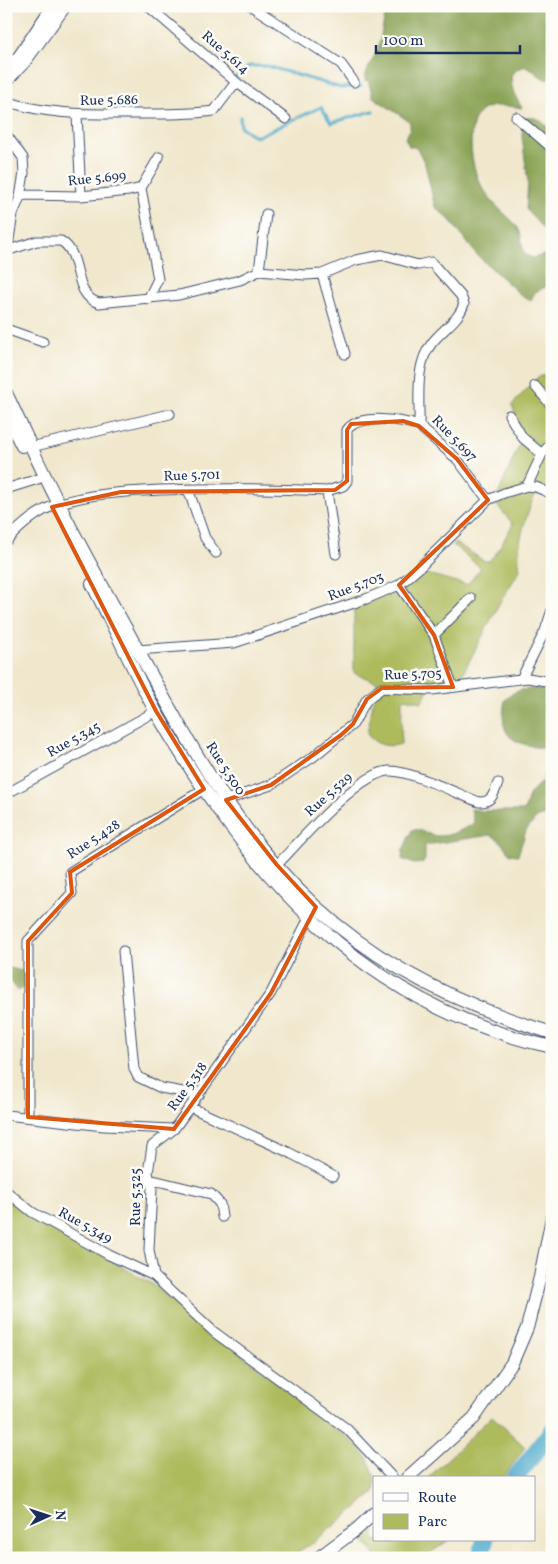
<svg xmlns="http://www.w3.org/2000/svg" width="558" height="1564" viewBox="0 0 558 1564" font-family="Vollkorn,serif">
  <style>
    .green { fill: #aebb5d; stroke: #64755e }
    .forest { fill: #8aa354; stroke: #526959 }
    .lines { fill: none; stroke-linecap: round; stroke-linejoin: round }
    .stream { stroke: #4ba9ca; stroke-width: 3 }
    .river { stroke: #4ba9ca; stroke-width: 18 }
    .street-casing { stroke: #3b4b6e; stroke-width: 11 }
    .secondary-casing { stroke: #3b4b6e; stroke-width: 14 }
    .street { stroke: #fff; stroke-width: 9 }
    .secondary { stroke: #fff; stroke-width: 12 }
    .marked { fill: none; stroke: #de5710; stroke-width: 4; stroke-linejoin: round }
    .labels { text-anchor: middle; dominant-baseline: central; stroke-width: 5; stroke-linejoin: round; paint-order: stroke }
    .street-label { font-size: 14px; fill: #1b2f5e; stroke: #fdfcf7 }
  </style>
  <rect width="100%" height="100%" fill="#fdfcf7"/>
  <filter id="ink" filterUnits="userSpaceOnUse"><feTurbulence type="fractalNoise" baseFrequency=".02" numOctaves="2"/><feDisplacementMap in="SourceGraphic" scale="10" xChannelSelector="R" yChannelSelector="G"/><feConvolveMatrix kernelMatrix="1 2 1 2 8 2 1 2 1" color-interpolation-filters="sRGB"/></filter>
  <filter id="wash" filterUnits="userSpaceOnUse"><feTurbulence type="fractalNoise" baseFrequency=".0096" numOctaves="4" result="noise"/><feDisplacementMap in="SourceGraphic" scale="20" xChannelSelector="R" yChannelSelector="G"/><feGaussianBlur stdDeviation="1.12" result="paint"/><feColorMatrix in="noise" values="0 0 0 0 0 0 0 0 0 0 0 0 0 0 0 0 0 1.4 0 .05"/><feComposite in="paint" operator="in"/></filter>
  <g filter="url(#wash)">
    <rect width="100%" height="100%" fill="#f0e7cc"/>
    <path class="green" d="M549 373 552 374V496L539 494 534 496C526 519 515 545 520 570L500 602 461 677 430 685 422 702 405 698 402 702 401 744C389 748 375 745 367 734L377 682 354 673V607L380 598 424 573 467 585 481 568 453 545 456 543 484 561H489L497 552 513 524 496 504V499L523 436 512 405 537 378Z
      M6 1188 35 1217 152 1284 358 1446C368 1457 380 1479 373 1494L315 1541 288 1558H6Z
      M492 1416 525 1447 503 1478H428Z
      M374 1529V1540H449L423 1558H377L363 1539Z"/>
    <path class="forest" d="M387 6H552V76L547 80C531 73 529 57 511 75 511 90 515 96 522 108 511 106 495 104 484 109 467 118 470 154 475 170 477 179 482 187 487 194 495 208 512 218 518 228 522 234 522 247 524 254L532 258 548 254 551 246 544 230 526 209 528 182 522 137 523 119C538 115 542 121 552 132V284L535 292 531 300 523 297 477 255 449 219 435 207 425 164 417 148 409 146 405 138 410 130V122L373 97 368 80 365 81 366 73 378 49Z
      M552 689V814L537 817 526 831 518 855 510 854 498 839 491 835 425 845V860L423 863 414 864 402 859 403 850 412 830C420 828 425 833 432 835 445 839 459 831 471 825L474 822 471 809 483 811H524L530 793 543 780 548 762 549 749C516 744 497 741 505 700 516 686 535 689 552 689Z
      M6 967 26 972C26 981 27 988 17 991L12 982 6 981Z"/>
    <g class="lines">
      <path class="stream" d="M233 78 242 75 249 66H267L341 88 361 86
        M240 117 241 127 256 137 321 107 331 123 373 111"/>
      <path class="river" d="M515 1478 552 1431
        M480 1558 485 1540"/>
    </g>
  </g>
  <g filter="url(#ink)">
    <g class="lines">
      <g class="street-casing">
        <path id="street" d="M148 6 236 82 286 119
          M251 6 341 64 354 82
          M6 101C47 115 87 114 129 114 158 114 186 115 214 111L236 82
          M77 115 81 196
          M516 117 552 148
          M6 134 23 158 24 173 20 197 13 214 7 251
          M141 188 158 279 148 299
          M20 197 25 195 81 196 129 191 141 188 159 157
          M6 251 37 241H61C84 255 71 295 99 303L179 295 240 280 259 271 305 275 322 274 356 260 382 255 418 265 431 262 461 296 464 304C459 320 442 330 432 343 414 365 420 400 419 426L457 459 488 500
          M259 271 266 214
          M322 274 345 354
          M6 329 43 342
          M535 386 552 406
          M509 415 523 438 542 454
          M31 447 170 414
          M527 486 542 454 552 442
          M6 489 38 479
          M188 489 205 538 216 553
          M6 541C22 525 37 511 58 504 91 493 125 492 160 490 216 488 271 488 327 491
          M336 554 327 491 343 486 347 481V430C359 413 402 420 419 426
          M399 585 434 635 453 687
          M434 635 471 598
          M137 650 234 643 366 599 399 585 420 567 488 500 504 493 527 486 536 487 552 494
          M521 679 545 631 552 610
          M6 794 156 711
          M226 800 271 785 313 757 353 724 367 699 382 688 432 690 528 678 552 682
          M273 869C296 846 357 773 389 771 409 770 458 794 479 802 492 803 494 793 498 783
          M123 951 134 1069 138 1077 161 1088 199 1095
          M190 1107 288 1152 333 1176
          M6 1115 104 1126 174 1129
          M28 1117V941L72 893 70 872 204 789
          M149 1179 211 1194 220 1204 222 1217
          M6 1191 32 1212 109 1255 154 1276 214 1332 347 1429 393 1478
          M154 1276 149 1250 152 1188 148 1173 152 1146 174 1129 271 993 312 912"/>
      </g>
      <g class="secondary-casing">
        <path id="secondary" d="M6 69 19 57 53 6
          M6 81 25 61 65 6
          M6 393C24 430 40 468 59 504 82 551 109 597 134 643 183 734 238 835 315 906 382 968 464 1007 552 1033
          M6 414 22 446
          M92 584C114 626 133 671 156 712 250 874 361 1006 552 1047
          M407 1478 474 1418 512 1363 527 1328 540 1277 552 1218
          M318 1558 357 1529 374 1513"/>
      </g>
      <use href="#street" class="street"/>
      <use href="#secondary" class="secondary"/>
    </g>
  </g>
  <path class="marked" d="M403 421 419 426 457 459 488 500 399 585 434 635 453 687 382 688 367 699 353 724 341 735 271 785 226 800 277 865 316 907 271 993 174 1129 28 1117V941L72 893 70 872 204 789 156 711 52 507 121 492 335 490 347 481V430L351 424Z"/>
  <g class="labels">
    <g class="street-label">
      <text transform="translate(225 53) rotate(41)">Rue 5.614</text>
      <text transform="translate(109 101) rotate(-1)">Rue 5.686</text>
      <text transform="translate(97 179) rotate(-6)">Rue 5.699</text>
      <text transform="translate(454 439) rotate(46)">Rue 5.697</text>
      <text transform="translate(192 476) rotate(-2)">Rue 5.701</text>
      <text transform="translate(356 587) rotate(-21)">Rue 5.703</text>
      <text transform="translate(413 675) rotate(-2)">Rue 5.705</text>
      <text transform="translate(74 740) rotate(-29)">Rue 5.345</text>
      <text transform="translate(225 769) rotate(57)">Rue 5.500</text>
      <text transform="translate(329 795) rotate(-42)">Rue 5.529</text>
      <text transform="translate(94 840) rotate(-33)">Rue 5.428</text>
      <text transform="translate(188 1087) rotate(-54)">Rue 5.318</text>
      <text transform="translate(136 1197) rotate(-90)">Rue 5.325</text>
      <text transform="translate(85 1226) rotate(29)">Rue 5.349</text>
    </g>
  </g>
  <rect width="558" height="1564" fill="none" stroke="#fdfcf7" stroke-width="25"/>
  <rect x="373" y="1476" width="162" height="65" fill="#fdfcf7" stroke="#a3aaba"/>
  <rect x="383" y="1493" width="25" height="8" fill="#ffffff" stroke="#a3aaba"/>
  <text x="418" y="1502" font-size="15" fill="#1b2f5e">Route</text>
  <rect x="383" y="1514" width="25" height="15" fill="#aebb5d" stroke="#a3aaba"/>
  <text x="418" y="1526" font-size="15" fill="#1b2f5e">Parc</text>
  <g transform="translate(48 1516) rotate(87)" stroke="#fdfcf7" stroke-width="4" paint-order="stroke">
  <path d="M0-4L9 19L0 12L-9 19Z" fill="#1b2f5e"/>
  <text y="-8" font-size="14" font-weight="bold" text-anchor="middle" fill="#1b2f5e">N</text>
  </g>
  <path d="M376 45v8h144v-8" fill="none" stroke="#1b2f5e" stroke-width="2.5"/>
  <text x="383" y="45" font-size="15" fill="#1b2f5e" stroke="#fdfcf7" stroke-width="4" paint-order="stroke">100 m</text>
</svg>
